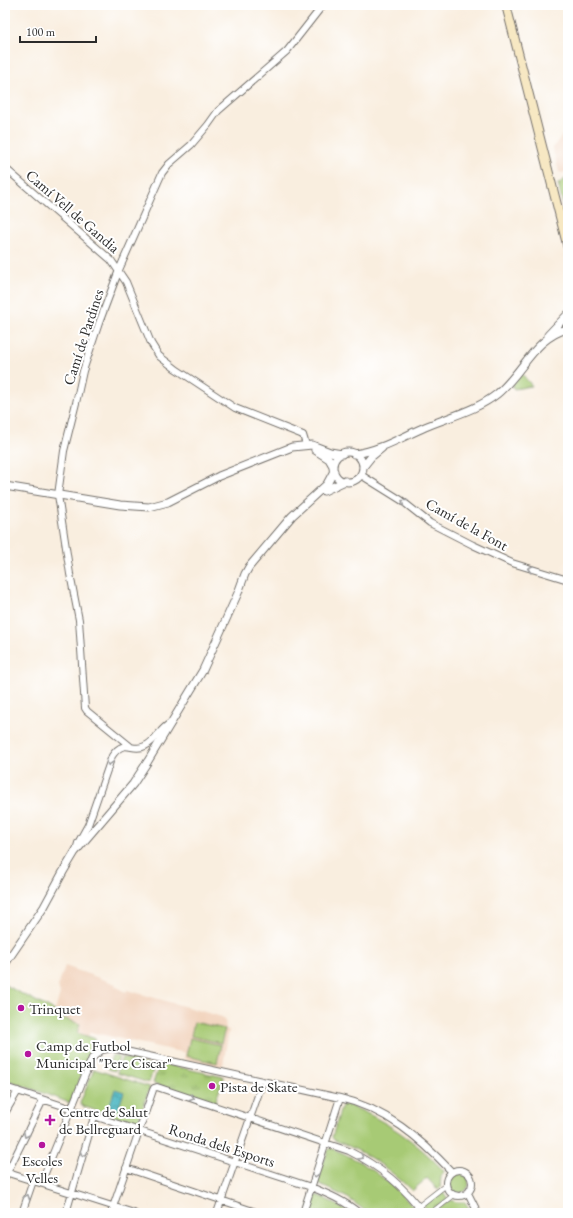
<svg xmlns="http://www.w3.org/2000/svg" width="573" height="1218" viewBox="0 0 573 1218" font-family="'EB Garamond',serif">
  <style>
    .built { fill: #f2d4be }
    .grass { fill: #a7ca74; stroke: #697a50 }
    .park { fill: url(#park-tufts); stroke: #697a50 }
    .water { fill: url(#water-waves); stroke: #387076 }
    .lines { fill: none; stroke-linecap: round; stroke-linejoin: round }
    .pedestrian-casing { stroke: #736f6a; stroke-width: 6 }
    .minor-casing { stroke: #736f6a; stroke-width: 8 }
    .tertiary-casing { stroke: #736f6a; stroke-width: 9 }
    .secondary-casing { stroke: #736f6a; stroke-width: 10 }
    .pedestrian { stroke: #fff; stroke-width: 4.5 }
    .minor { stroke: #fff; stroke-width: 6 }
    .tertiary { stroke: #fff; stroke-width: 7 }
    .secondary { stroke: #f7e8c3; stroke-width: 8 }
    .oneway { stroke: #a0a0a0 }
    .poi-dot { fill: #b5179e; stroke: #fff; stroke-width: 1.5 }
    .labels { text-anchor: middle; dominant-baseline: central; stroke-width: 4; stroke-linejoin: round; paint-order: stroke }
    .street-label { font-size: 15px; fill: #2b2b2b; stroke: #fff }
    .poi-label { font-size: 15px; fill: #2b2b2b; stroke: #fff; text-anchor: start }
  </style>
  <defs>
    <pattern id="park-tufts" width="24" height="20" patternUnits="userSpaceOnUse"><rect width="24" height="20" fill="#a7ca74"/><path d="M3 7l-1-3M5 7V3M7 7l1-3M15 17l-1-3M17 17v-4M19 17l1-3" fill="none" stroke="#88a45f"/></pattern>
    <pattern id="water-waves" width="16" height="10" patternUnits="userSpaceOnUse"><rect width="16" height="10" fill="#45b4c0"/><path d="M0 5q4-4 8 0t8 0" fill="none" stroke="#3a939c"/></pattern>
  </defs>
  <rect width="100%" height="100%" fill="#fff"/>
  <filter id="ink" filterUnits="userSpaceOnUse"><feTurbulence type="fractalNoise" baseFrequency=".025" numOctaves="2"/><feDisplacementMap in="SourceGraphic" scale="8" xChannelSelector="R" yChannelSelector="G"/><feConvolveMatrix kernelMatrix="1 2 1 2 8 2 1 2 1" color-interpolation-filters="sRGB"/></filter>
  <filter id="wash" filterUnits="userSpaceOnUse"><feTurbulence type="fractalNoise" baseFrequency=".012" numOctaves="4" result="noise"/><feDisplacementMap in="SourceGraphic" scale="16" xChannelSelector="R" yChannelSelector="G"/><feGaussianBlur stdDeviation="0.9" result="paint"/><feColorMatrix in="noise" values="0 0 0 0 0 0 0 0 0 0 0 0 0 0 0 0 0 1.4 0 .05"/><feComposite in="paint" operator="in"/></filter>
  <g filter="url(#wash)">
    <rect width="100%" height="100%" fill="#f9eedf"/>
    <path class="built" d="M568 128V170L563 173 559 172 553 150V147Z
      M65 966 116 984 115 986 126 992 127 990 222 1017 225 1020 226 1029 229 1030 223 1065 218 1067 184 1059 185 1053 90 1032 88 1037 77 1033 80 1024 54 1014 60 994 58 986Z"/>
    <path class="grass" d="M522 374 532 386 514 389 512 386 513 384Z
      M5 985 55 1011 54 1015 80 1024 77 1033 96 1039 70 1103 5 1079Z
      M194 1022 225 1029 221 1043 191 1036Z
      M190 1038 221 1045 217 1063 186 1056Z
      M112 1055 119 1057 115 1071 108 1069Z
      M122 1057 154 1067 149 1083 117 1073Z
      M94 1069 150 1087 137 1124 82 1106 80 1103Z
      M346 1104C384 1119 416 1141 444 1171L441 1177 440 1188 438 1190 427 1178 412 1191C389 1168 364 1151 334 1140L332 1137 342 1105Z
      M331 1148C364 1161 391 1181 414 1208L408 1213H368L348 1198 320 1185 317 1181 328 1150Z
      M449 1183a10 10 0 1 1 20 0a10 10 0 1 1-20 0Z
      M315 1194 332 1202 349 1213H307L312 1196Z
      M450 1200 457 1202H465L472 1213H433Z"/>
    <path class="park" d="M568 177V226L558 184Z
      M160 1063 224 1077 215 1103 153 1083Z
      M442 1190 448 1199 429 1213 423 1205Z"/>
    <path class="water" d="M115 1089 124 1092 118 1110 109 1107Z"/>
  </g>
  <g filter="url(#ink)">
    <g class="lines">
      <g class="pedestrian-casing">
        <path id="pedestrian" d="M410 1213 446 1185
          M431 1213 454 1195"/>
      </g>
      <g class="minor-casing">
        <path id="minor" d="M5 168 111 260 126 282 151 343 159 356 176 369 235 408 303 435 306 445
          M361 475 401 500 430 523 473 545 512 563 568 580
          M130 746 87 711 85 708 79 620 70 574 58 495 64 451 76 403 83 371 99 323 119 270 162 173 169 164 191 145 208 125 218 111 287 51 323 5
          M76 850 78 843 88 825 112 756C125 737 132 753 145 746 156 741 160 728 171 723
          M5 1087 311 1187C328 1194 345 1201 359 1213
          M5 1113 18 1091
          M126 1168 259 1213
          M446 1183a13 13 0 1 1 26 0a13 13 0 1 1-26 0Z
          M5 1172 134 1213
          M5 1177 43 1100
          M41 1183 92 1058 102 1050 112 1048 340 1098C385 1108 421 1139 452 1172
          M468 1193 478 1213
          M22 1213 33 1181
          M66 1213 94 1117
          M111 1213 153 1090 154 1088 157 1087 349 1151C379 1166 404 1186 423 1213
          M217 1213 263 1081
          M303 1213 340 1098"/>
      </g>
      <g class="tertiary-casing">
        <path id="tertiary" d="M548 335 568 314
          M315 450 329 459 333 466
          M333 467a15 15 0 1 1 30 0a15 15 0 1 1-30 0Z
          M354 454C379 451 402 437 425 427 449 417 477 410 497 394 522 374 535 336 568 329
          M363 467 371 457 382 448
          M5 486 120 505 149 507 168 502 219 476 292 447 312 445 330 452 342 454
          M324 491 345 481
          M5 964 44 907 63 872 75 852 133 784 148 761 203 670 238 593 245 574 249 567 292 516 327 484 334 471"/>
      </g>
      <g class="secondary-casing">
        <path id="secondary" d="M506 5 568 248"/>
      </g>
      <use href="#pedestrian" class="pedestrian"/>
      <use href="#minor" class="minor"/>
      <use href="#tertiary" class="tertiary"/>
      <use href="#secondary" class="secondary"/>
    </g>
    <defs><path id="oneway-chevron" d="M-2-3.5L2.5 0L-2 3.5" fill="none" stroke-width="1.6" stroke-linecap="round" stroke-linejoin="round"/></defs>
    <g class="oneway">
      <use href="#oneway-chevron" transform="translate(404 502) rotate(-142)"/>
      <use href="#oneway-chevron" transform="translate(530 569) rotate(-165)"/>
      <use href="#oneway-chevron" transform="translate(109 763) rotate(107)"/>
      <use href="#oneway-chevron" transform="translate(192 1098) rotate(18)"/>
      <use href="#oneway-chevron" transform="translate(26 1135) rotate(116)"/>
      <use href="#oneway-chevron" transform="translate(83 1154) rotate(106)"/>
      <use href="#oneway-chevron" transform="translate(361 1157) rotate(29)"/>
      <use href="#oneway-chevron" transform="translate(315 1175) rotate(108)"/>
      <use href="#oneway-chevron" transform="translate(27 1197) rotate(-70)"/>
    </g>
  </g>
  <g class="poi-dot">
    <circle cx="21" cy="1008" r="4"/>
    <circle cx="28" cy="1054" r="4"/>
    <circle cx="212" cy="1086" r="4"/>
    <path d="M48 1114h4v4h4v4h-4v4h-4v-4h-4v-4h4z"/>
    <circle cx="42" cy="1145" r="4"/>
  </g>
  <g class="labels">
    <g class="street-label">
      <text transform="translate(73 211) rotate(41)">Camí Vell de Gandia</text>
      <text transform="translate(83 337) rotate(-72)">Camí de Pardines</text>
      <text transform="translate(467 524) rotate(29)">Camí de la Font</text>
      <text transform="translate(222 1145) rotate(18)">Ronda dels Esports</text>
    </g>
    <g class="poi-label">
      <text x="29" y="1008">Trinquet</text>
      <text x="36" y="1045">Camp de Futbol<tspan x="36" dy="17">Municipal "Pere Ciscar"</tspan></text>
      <text x="220" y="1086">Pista de Skate</text>
      <text x="59" y="1111">Centre de Salut<tspan x="59" dy="17">de Bellreguard</tspan></text>
      <text x="42" y="1160" text-anchor="middle">Escoles<tspan x="42" dy="17">Velles</tspan></text>
    </g>
  </g>
  <rect width="573" height="1218" fill="none" stroke="#fff" stroke-width="20"/>
  <path d="M20 36v6h76v-6" fill="none" stroke="#2b2b2b" stroke-width="2"/>
  <text x="26" y="36" font-size="12" fill="#2b2b2b" stroke="#ffffff" stroke-width="3" paint-order="stroke">100 m</text>
</svg>
